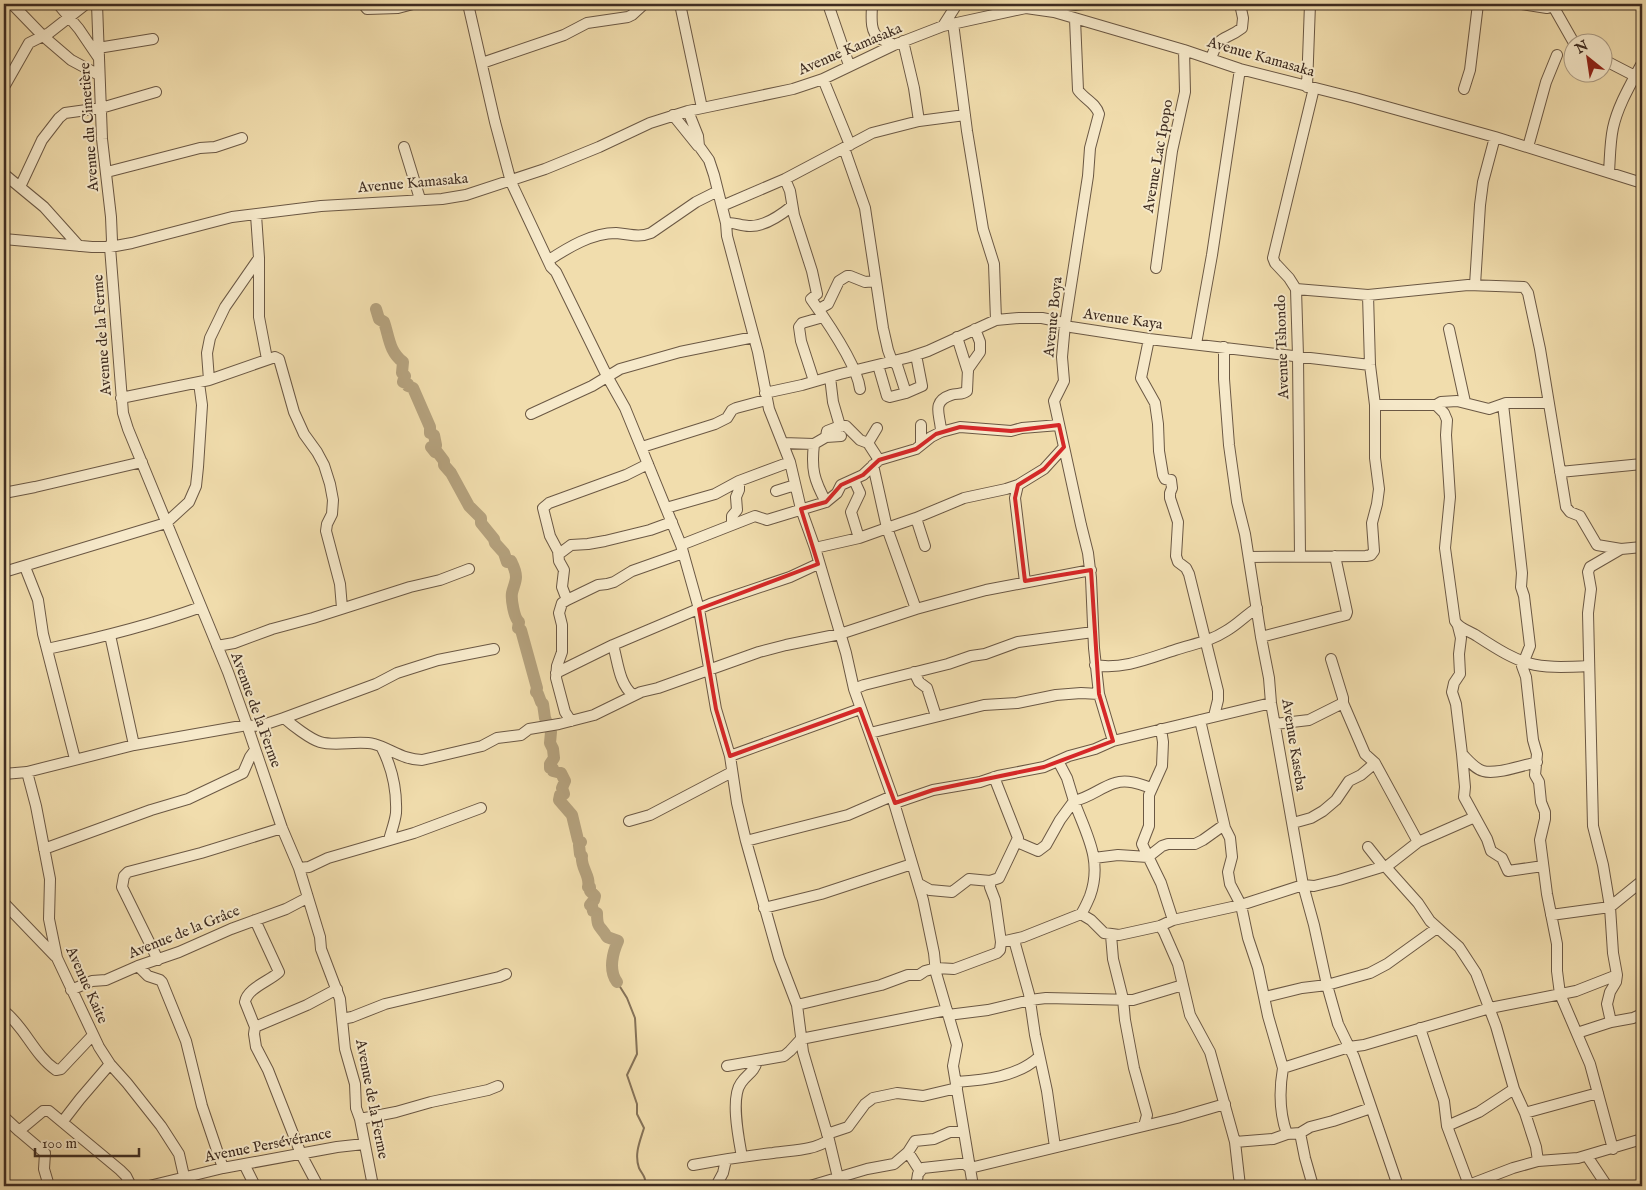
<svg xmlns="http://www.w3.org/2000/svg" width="1646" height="1190" viewBox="0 0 1646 1190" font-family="'IM FELL English',serif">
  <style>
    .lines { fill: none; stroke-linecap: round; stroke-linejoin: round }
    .stream { stroke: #857258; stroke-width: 2 }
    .river { stroke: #b4a17d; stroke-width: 12 }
    .minor-casing { stroke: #6b5844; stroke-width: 12 }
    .minor { stroke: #f6e9ca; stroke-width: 10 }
    .marked { fill: none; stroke: #d62828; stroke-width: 4; stroke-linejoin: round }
    .labels { text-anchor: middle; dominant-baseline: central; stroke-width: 4; stroke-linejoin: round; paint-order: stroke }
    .street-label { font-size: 15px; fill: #3e2c21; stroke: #f6e9ca }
  </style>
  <rect width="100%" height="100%" fill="#f1ddad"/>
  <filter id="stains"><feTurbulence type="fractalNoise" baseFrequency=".004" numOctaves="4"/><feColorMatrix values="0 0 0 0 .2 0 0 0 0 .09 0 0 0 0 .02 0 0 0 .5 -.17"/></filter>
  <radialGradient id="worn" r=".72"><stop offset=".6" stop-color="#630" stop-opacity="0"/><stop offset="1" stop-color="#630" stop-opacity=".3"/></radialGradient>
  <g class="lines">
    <path class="stream" d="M617 982 627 998 635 1018 637 1054 627 1075 637 1104V1114L644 1128C640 1141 634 1154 639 1168 643 1176 646 1176 645 1186"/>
    <path class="river" d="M376 309 379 319 384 322C389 336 389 352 403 362L402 373 405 376 403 382 408 384V386L413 388 430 427V433L434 435 436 445 431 447 435 452 438 453 444 461V465L451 473 469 506 481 518V523L494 539 495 543 504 553 507 562 511 561C514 567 516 572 516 577 516 582 513 588 512 593 511 599 514 618 519 622L518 628 521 630 537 688 536 692 538 694 541 702 543 704 545 718 551 732 550 743 553 749 554 758 550 764V768L553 769V771L561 773 565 781 562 788 564 794 560 795 559 800 572 815 578 840 581 842 579 845 580 854 582 856C580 867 591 876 588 887H590V891L595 896 594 900 590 905 592 906 593 911 597 913C597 929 600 925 607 937L618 941C613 952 608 970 617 982"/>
    <g class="minor-casing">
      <path id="minor" d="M12 4 43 36 71 60 99 75
        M58 4 79 29 98 57
        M97 4 102 139 111 217 112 241 110 247 123 413 128 429 228 672 247 725 282 828 299 868 320 937 321 949 340 999 345 1049 355 1084 356 1108 360 1119 373 1186
        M363 4 367 9 398 8 413 4
        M468 4 495 122 511 182 551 267 556 272 607 376 625 408 681 545 699 609 716 709 730 756 737 803 746 841 779 958 797 1005 803 1052 829 1140 840 1186
        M680 4 702 108
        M828 4 849 65
        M872 4C872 14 869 31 879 38 884 41 889 42 894 45
        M1522 4 1547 8 1553 6 1574 43
        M1048 8 1084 4
        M1075 19 1078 90C1084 99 1096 103 1099 114L1090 148 1088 176 1065 324 1062 357 1064 381 1054 401 1081 525 1088 553 1091 578 1094 648 1099 694 1113 741
        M953 23 967 131 983 229 994 264 996 320
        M943 26 957 4
        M903 41 914 88 919 121
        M98 48 153 39
        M1211 59C1219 33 1224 42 1242 28L1243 18 1240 4
        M1604 60 1635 76
        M482 63 564 35 587 23 628 17 632 15 644 4
        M823 79 850 145
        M4 87 29 43 49 33 86 4
        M1307 87 1310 4
        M1464 89 1470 70 1478 4
        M688 111 698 136 699 146 709 160 714 175 726 223 727 236 758 352 769 409 790 462 801 509 815 548 846 653 854 689 892 796 923 900 934 953 936 973 957 1045 953 1066 973 1186
        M673 115 698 146
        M404 147 420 199
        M1528 147 1546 82 1557 55
        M107 172 200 148 215 147 242 138
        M1609 172C1610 158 1610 142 1613 128 1618 105 1631 84 1642 63
        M4 174 44 207 79 246
        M785 179 790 191 794 215 812 271 817 294 811 299C826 320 857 364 860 389
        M20 187 42 140 59 118 65 113 101 108 156 92
        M722 206 785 179 872 133 919 121 965 115
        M726 223C734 222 741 226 749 226 764 227 781 215 792 206
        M4 239 92 247H110L132 243 232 217 321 206 442 199 466 195 545 169 599 147 650 123 688 111 793 89 823 79 894 45 943 26 1026 8 1054 12 1184 50 1240 69 1355 98 1495 137 1642 183
        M259 258V317L267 359
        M549 260C569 247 592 233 616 233 629 234 639 238 651 233L696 202 718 191
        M1156 268 1172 151 1185 92 1184 50
        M876 281 883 328 888 350 892 361 897 365 906 393 922 386 916 355
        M1475 285 1480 205 1483 182 1495 137
        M1296 289 1368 295 1468 285 1524 287 1528 293 1540 349 1566 507 1570 512 1580 516 1597 545 1621 549
        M819 309 828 304 839 281 847 276H850L865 282 876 281 865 208 844 148
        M1449 329 1465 402
        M957 337 968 372
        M1149 339 1141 378 1155 403 1158 424 1159 451 1163 475 1165 479 1171 480 1172 488 1170 493V498L1178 522 1176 556 1178 562 1186 568 1189 574 1218 691V700L1214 716
        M1196 344 1212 255 1240 69
        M1224 347V379L1229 445 1237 502 1245 534 1261 637 1269 678 1271 703 1303 885 1314 925 1327 985 1338 1024 1354 1057 1398 1186
        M878 365 887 396 890 397 906 393
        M830 377 833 402 840 426H846L860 440 868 443
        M209 380 275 357 279 359 294 412 304 434 317 452 324 465 330 484 333 500 332 514 327 524 326 531 340 584 342 608
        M814 381 801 341 799 327 802 323 823 317
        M765 393 802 385 840 374 910 357 928 351 996 320 1019 318H1042L1057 321 1071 327 1149 339 1370 365
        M121 398 209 380 207 353 210 338 225 307 259 258 256 215
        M1503 404 1522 573 1521 587 1524 596 1530 646 1522 666 1526 677 1533 740 1537 754 1535 775 1539 782 1541 802 1545 812V819L1540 840 1547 894 1557 944V971L1560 994 1590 1064 1613 1149
        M1375 405H1436L1444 413 1447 420 1446 435 1450 497 1445 548 1455 621C1459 629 1470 631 1477 636 1523 666 1533 669 1588 666
        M1436 405 1441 402 1457 401 1489 409 1506 403H1548
        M531 414 592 386 620 369 680 352 754 337
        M840 426 827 431 826 437 841 436
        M877 428 868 443 879 460
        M941 432 960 427 1011 431 1022 428 1059 425
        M783 443 814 444 826 437
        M814 444C811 469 814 480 826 502
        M921 445V425
        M642 447 715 424 727 418 732 410 736 408 766 400
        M1560 472 1642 464
        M854 480 860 493 851 512 859 538 887 528 873 465
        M1018 485 1015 498 1025 582
        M776 491 795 485
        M4 493 35 487 142 462
        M666 508 715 494 739 481
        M916 518 887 528 916 609
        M732 525 755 516 767 520 826 502 837 493 841 485 863 475 879 460 916 449 931 437 941 432C941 416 930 402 951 395 957 393 962 395 967 391L968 369 980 352V342L975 329
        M681 545 732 525V516L737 510 736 497 739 490V481L790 462
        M925 546 916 518 964 498 1006 489 1018 485 1044 469 1064 447
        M1642 547 1621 549 1590 567 1588 572 1591 589 1588 613 1593 826 1603 865 1610 907 1613 953 1617 975 1616 982 1610 992 1607 1004 1611 1022 1633 1018 1642 1014
        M815 548 859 538
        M559 554 571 545 588 544 605 541 650 530 672 522
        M1300 556 1298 356 1296 289 1289 278 1275 263 1273 258 1314 88
        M1249 557 1366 556 1371 555 1374 551 1372 523 1377 504 1379 489 1375 458V405L1370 365 1368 295
        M25 567 38 600 43 634 75 759
        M4 572 166 523 189 502 196 486 198 467 202 405 199 383
        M567 600 598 585 607 584 614 582 632 571 683 553
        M1458 626 1461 638 1459 654 1460 674 1454 683 1452 692 1456 704 1462 754 1465 787 1464 797 1487 839 1491 851 1502 858 1508 871 1543 866
        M110 635 134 745
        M1261 637 1346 615 1347 612 1335 556
        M613 645C618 662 619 684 633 695
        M217 646 234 643 272 629 313 618 410 587 440 580 469 569
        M47 649C99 638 151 625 201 607
        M1331 659 1343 698V703L1365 754 1375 763 1418 842
        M1095 665C1122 670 1150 658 1175 650 1193 644 1209 642 1226 631 1237 625 1246 615 1257 608
        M914 672 919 682 927 688 936 716
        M556 673 613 645 710 604 790 577 818 564
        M854 689 864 685 948 664 971 656 985 654 1018 642 1093 632
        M284 718 376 684 397 673 438 660 494 649
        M1200 720 1225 828 1230 838 1232 857 1228 872 1230 884 1241 905 1248 938 1258 968 1268 1016 1283 1068 1349 1047 1364 1045 1490 1008 1576 991 1617 975
        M571 721 565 712 556 678 557 666 562 652V625L559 613 562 603 567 600 562 587 564 570 559 561 558 551 550 536 543 508 549 503 626 475 648 464
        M1275 724 1309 720 1343 703
        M1161 729 1163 742 1162 766 1149 795V826L1142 844 1161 883 1173 920
        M870 733 984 705 1017 703 1056 695 1081 693 1099 694
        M382 748C392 768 397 791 396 813 395 822 391 832 389 840
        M1462 754C1468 760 1475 769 1483 771 1496 775 1524 765 1537 762
        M730 756 860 709
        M27 772 36 806 50 879 49 919 57 958 99 1047 110 1064 127 1083 161 1126 179 1154 184 1176
        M4 774 27 772 134 745 247 725 260 726 284 718C292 725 310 739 320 742 336 747 357 740 374 744 391 749 404 760 422 760L482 746 497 738 521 735 529 729 559 724 594 715 641 692 658 688 759 652 786 645 840 634 916 609 986 590 1091 570
        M895 803 933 790 980 782 998 776 1044 767 1069 756 1095 749 1113 741 1271 703
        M629 821 650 815 732 772
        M1293 823 1311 818 1323 811 1336 800 1349 781 1361 775 1375 763
        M746 841 848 815 892 796
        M1017 842 1038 851 1046 845 1060 820 1074 801 1067 778 1058 761
        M1368 847 1383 866
        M44 849 151 810 188 799 243 773 250 757 255 750
        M1094 858 1118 855 1148 857 1162 846 1168 844H1195L1203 840 1224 825
        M1386 867 1418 842 1475 817
        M299 868 309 867 328 858 414 833 481 808
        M919 884 930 890 952 892 969 879 990 881 999 878 1018 838 994 777
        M4 903 55 956
        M764 908 821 894 912 864
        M1081 914C1085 908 1087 903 1090 896 1103 860 1086 834 1074 801 1091 797 1101 787 1115 783 1127 779 1140 784 1151 788
        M1551 915 1610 907 1642 881
        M255 920 279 972C270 981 247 988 245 1002L255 1027
        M1160 926 1164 932 1178 964 1190 1015 1210 1052 1235 1142 1240 1186
        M1111 935 1113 959 1123 999 1125 1020 1134 1068 1147 1115 1144 1126
        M1014 940 1029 994 1035 1035 1047 1091 1055 1147
        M1001 942 1023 937 1081 914 1091 920 1104 933 1119 935 1160 926 1173 920 1241 905 1303 885 1314 886 1339 880 1385 866 1418 903 1430 921 1459 947 1476 973 1496 1026 1514 1089 1525 1113 1536 1147 1538 1161
        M158 960 122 887 124 876 128 872 201 853 282 828
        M138 966 148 976 160 980 162 982 186 1041 202 1106 223 1168
        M71 990 92 981 106 980 138 966 179 952 231 929 286 909 307 898
        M1265 997 1302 988 1327 985 1370 973 1387 964 1437 928
        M797 1005 881 985 908 975H919L925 971 936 968 954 969 997 953 1000 950 1001 942 995 900 990 887V881
        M4 1011C25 1027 34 1055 56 1070L61 1069 93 1035
        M948 1015 988 1010 1030 1000 1046 998 1133 1000 1183 985
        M342 1019 352 1017 385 1004 499 977 506 974
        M1420 1028 1444 1101 1447 1126 1469 1185
        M1577 1033 1611 1022
        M727 1066 784 1056 790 1051 801 1039 947 1010
        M1283 1068C1279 1091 1279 1112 1287 1134L1300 1133 1305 1158 1313 1186
        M956 1082C985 1080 1017 1077 1039 1057
        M1525 1113 1598 1093
        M4 1117 19 1131 43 1111H49L120 1170 126 1176 131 1186
        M360 1119 396 1112 431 1102 488 1090 498 1086
        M63 1121 80 1099 110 1064
        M1447 1126 1479 1112 1514 1089
        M19 1131 45 1153 44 1169 49 1186
        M1300 1133 1310 1127 1333 1121 1371 1108
        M827 1134 848 1127 865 1104 873 1098 897 1093 923 1096 957 1088
        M1235 1142 1273 1139 1287 1134
        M908 1152 920 1171
        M1587 1156 1607 1186
        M742 1157C739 1140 730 1098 741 1083 747 1074 754 1073 757 1061
        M244 1164 255 1186
        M693 1165C720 1160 747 1156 773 1153 793 1150 812 1151 829 1140
        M149 1186 223 1168 337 1147 364 1144
        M318 1186 301 1154 268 1070 256 1047 254 1034 255 1027 307 1005 337 989
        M716 1186 723 1173 726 1160
        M810 1186 867 1169 894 1164 908 1152 915 1141 934 1139 950 1132H963
        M916 1186 918 1174 923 1168 959 1164H965L970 1168 1177 1118 1225 1104
        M1466 1186 1513 1168 1538 1161 1578 1158 1642 1139"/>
    </g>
    <use href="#minor" class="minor"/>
  </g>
  <path class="marked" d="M1059 425 1064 447 1044 469 1018 485 1015 498 1025 581 1091 570 1099 694 1113 741 1044 767 933 790 895 803 860 709 730 756 716 709 699 609 818 564 801 509 826 502 841 485 863 475 879 460 916 449 936 434 960 427 1011 431Z"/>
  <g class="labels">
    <g class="street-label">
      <text transform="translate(850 49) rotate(-23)">Avenue Kamasaka</text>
      <text transform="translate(1261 57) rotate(16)">Avenue Kamasaka</text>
      <text transform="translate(89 127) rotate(-94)">Avenue du Cimetière</text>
      <text transform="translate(1158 156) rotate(-80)">Avenue Lac Ipopo</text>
      <text transform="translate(413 183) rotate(-5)">Avenue Kamasaka</text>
      <text transform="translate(1053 317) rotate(-84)">Avenue Boya</text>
      <text transform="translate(1123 319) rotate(8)">Avenue Kaya</text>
      <text transform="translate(102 335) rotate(-94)">Avenue de la Ferme</text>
      <text transform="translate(1282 347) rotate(-92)">Avenue Tshondo</text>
      <text transform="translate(256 710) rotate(70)">Avenue de la Ferme</text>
      <text transform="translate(1294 745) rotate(81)">Avenue Kaseba</text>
      <text transform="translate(184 932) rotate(-22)">Avenue de la Grâce</text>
      <text transform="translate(87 985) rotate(66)">Avenue Kaite</text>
      <text transform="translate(372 1099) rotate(79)">Avenue de la Ferme</text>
      <text transform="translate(268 1145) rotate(-11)">Avenue Persévérance</text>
    </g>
  </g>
  <rect width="1646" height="1190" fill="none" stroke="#f1ddad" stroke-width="20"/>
  <rect x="5" y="5" width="1636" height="1180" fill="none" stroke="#3e2c21" stroke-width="2.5"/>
  <rect x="10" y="10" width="1626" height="1170" fill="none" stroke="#3e2c21"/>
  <g transform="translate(1588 58) rotate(330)"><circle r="24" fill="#f6e9ca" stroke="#ac9d86"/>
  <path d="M0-4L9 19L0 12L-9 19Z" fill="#8f2418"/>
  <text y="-8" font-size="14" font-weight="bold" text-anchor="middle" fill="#3e2c21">N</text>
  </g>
  <path d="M35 1148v8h104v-8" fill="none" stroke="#3e2c21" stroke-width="2.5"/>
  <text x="42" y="1148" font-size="15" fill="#3e2c21" stroke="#f6e9ca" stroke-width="4" paint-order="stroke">100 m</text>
  <rect width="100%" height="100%" filter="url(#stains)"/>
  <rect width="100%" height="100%" fill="url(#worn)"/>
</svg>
